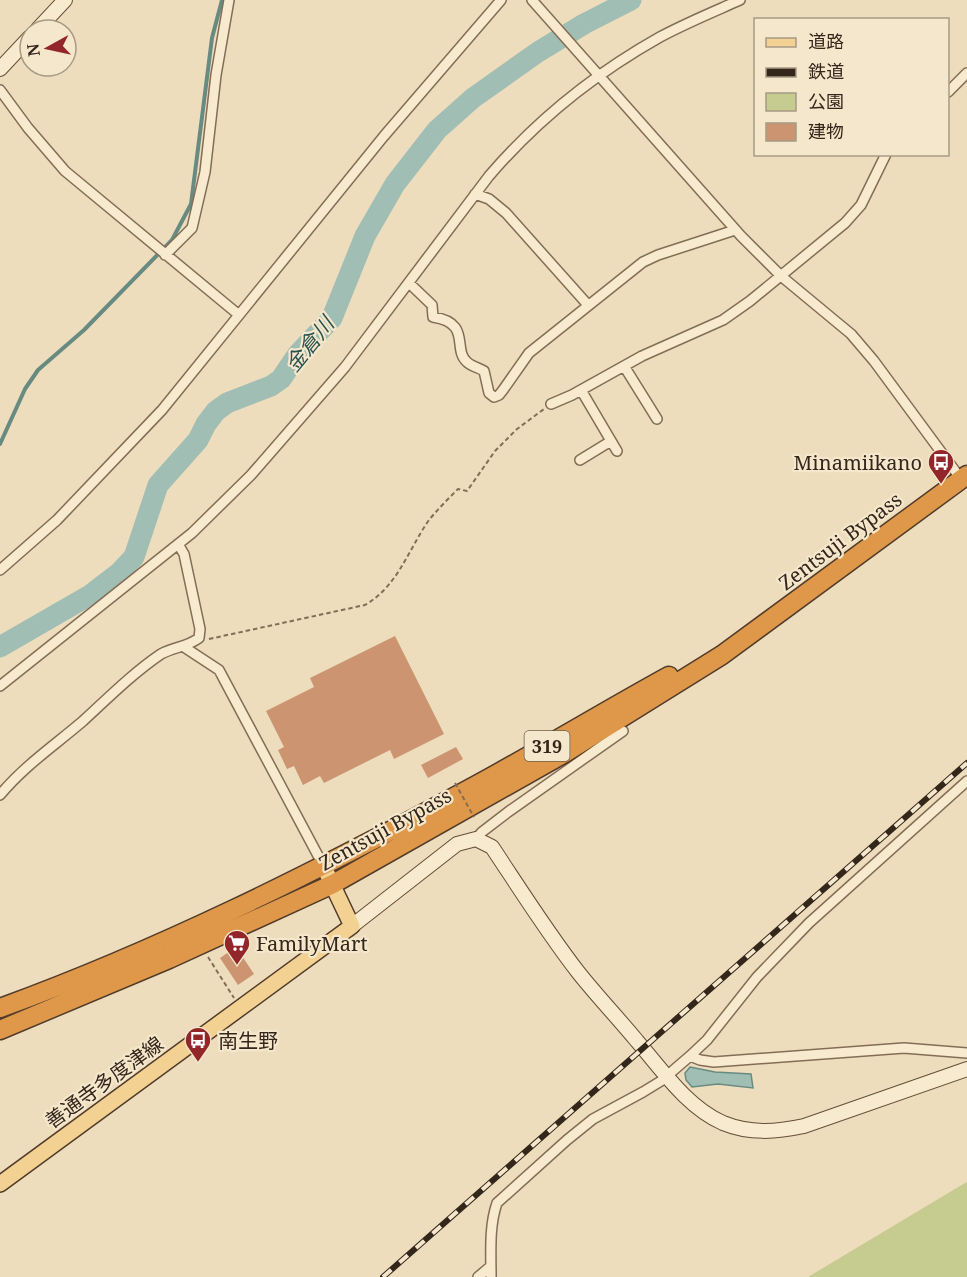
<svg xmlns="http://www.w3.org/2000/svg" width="967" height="1277" viewBox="0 0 967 1277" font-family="'Noto Serif','Noto Sans JP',serif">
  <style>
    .green { fill: #c6cb90 }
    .water { fill: #a0beb4; stroke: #688b81; stroke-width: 1.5 }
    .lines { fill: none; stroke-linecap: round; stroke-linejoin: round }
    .stream { stroke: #688b81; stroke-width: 4 }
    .river { stroke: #a0beb4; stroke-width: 21 }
    .building { fill: #cc9471 }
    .street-casing { stroke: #846d56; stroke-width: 12 }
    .secondary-casing { stroke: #664e39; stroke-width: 16 }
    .primary-casing { stroke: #513b2a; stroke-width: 18 }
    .highway-casing { stroke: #513b2a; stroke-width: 21 }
    .path { stroke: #846d56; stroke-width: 2; stroke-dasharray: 4.5 3; stroke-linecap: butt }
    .street { stroke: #f8eace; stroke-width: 9 }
    .secondary { stroke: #f8eace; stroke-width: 14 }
    .primary { stroke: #f2d192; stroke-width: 15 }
    .highway { stroke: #df984a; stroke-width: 18 }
    .rail-casing { stroke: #33261b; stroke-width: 6 }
    .rail { stroke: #f5e7cb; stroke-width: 4; stroke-dasharray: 11; stroke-linecap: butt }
    .path-bridge { stroke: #846d56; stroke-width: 2; stroke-dasharray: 4.5 3; stroke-linecap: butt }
    .labels { text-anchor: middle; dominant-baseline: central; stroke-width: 4.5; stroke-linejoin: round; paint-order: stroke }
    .shield { fill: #f5e7cb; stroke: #6d6050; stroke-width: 1.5 }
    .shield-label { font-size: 18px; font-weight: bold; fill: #33261b }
    .poi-label { font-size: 20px; fill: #33261b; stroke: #f5e7cb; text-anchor: start }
    .street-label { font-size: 20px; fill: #33261b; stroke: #f5e7cb }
    .water-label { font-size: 21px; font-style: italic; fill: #2a534f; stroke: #f5e7cb }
  </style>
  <rect width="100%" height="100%" fill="#edddbc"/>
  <path class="green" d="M967 1182V1277H808L965 1183Z"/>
  <path class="water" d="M690 1067 715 1072 751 1074 753 1088 718 1084 692 1087 686 1080 685 1073Z"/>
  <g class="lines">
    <path class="stream" d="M0 444 25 389 38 370 84 330 172 240 191 204 212 38 222 0"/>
    <path class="river" d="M0 647 90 595 120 572 134 557 158 485 198 440 206 424 216 411 227 403 271 386 281 379 298 354 332 318 365 236 395 184 437 130 473 98 538 52 584 24 631 0"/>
  </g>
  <path class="building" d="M395 636 444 734 394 759 390 750 324 783 320 776 303 785 294 766 287 769 278 750 284 747 266 711 314 687 310 678Z
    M456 747 463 759 428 778 421 765Z
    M236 947 254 974 238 985 220 958Z"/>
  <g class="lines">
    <g class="street-casing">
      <path id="street" d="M532 0 741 236 781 276 851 334 874 361 961 479
        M0 90 28 128 65 171 239 315
        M948 92 967 73
        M475 194 489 199 506 213 588 305
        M165 255 192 228 205 172 216 75 229 0
        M409 283 432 305 433 317C472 323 452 349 467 362 471 366 479 368 484 371L489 393 494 397 499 395 503 390 529 353 643 262 658 255 735 230
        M624 366 657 419
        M581 390 617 451
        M551 404 572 395 642 356 723 320 750 301 845 223 861 205 886 154
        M580 460 611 441
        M0 570 57 520 162 410 384 136 501 0
        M184 647 219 670 323 865
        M0 686 192 533 251 475 345 367 489 176C537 120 596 73 660 37 686 23 713 12 740 0
        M0 795C24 766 55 745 83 721 108 698 133 673 161 654 174 647 187 647 199 638L200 629 184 554 178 544
        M476 839 482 832 508 812 623 731
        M690 1056 700 1060 714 1062 904 1048 967 1053
        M478 1277 491 1266
        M491 1277C491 1252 489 1226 497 1203L567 1140 593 1119 643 1092 661 1081 690 1056 707 1040 757 977 809 923 967 781"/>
    </g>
    <g class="secondary-casing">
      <path id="secondary" d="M37 30 65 0
        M0 69 30 37
        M352 926 457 844 476 839 492 847C520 889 547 932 578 972 597 996 618 1018 637 1041 663 1071 687 1107 723 1123 750 1134 776 1132 804 1126L967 1069"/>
    </g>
    <g class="primary-casing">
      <path id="primary" d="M0 1184 352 926 323 865"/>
    </g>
    <g class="highway-casing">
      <path id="highway" d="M0 1008C157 951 309 875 456 796 528 758 598 715 669 676
        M0 1030 169 959 333 884 563 754 722 655 967 475"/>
    </g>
    <path class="path" d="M209 639 365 605C398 586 408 550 429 520 438 509 448 499 458 489L467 491 495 451 517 429 544 409
      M208 957 234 998"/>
    <use href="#street" class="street"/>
    <use href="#secondary" class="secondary"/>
    <use href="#primary" class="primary"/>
    <use href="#highway" class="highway"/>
    <g class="rail-casing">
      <path id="rail" d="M383 1277 967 763"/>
    </g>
    <use href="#rail" class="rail"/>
    <path class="path-bridge" d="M455 783 474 817"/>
  </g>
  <defs>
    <g id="bus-pin" transform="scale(1.35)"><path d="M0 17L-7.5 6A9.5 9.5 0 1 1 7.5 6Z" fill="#93262b" stroke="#f5e7cb"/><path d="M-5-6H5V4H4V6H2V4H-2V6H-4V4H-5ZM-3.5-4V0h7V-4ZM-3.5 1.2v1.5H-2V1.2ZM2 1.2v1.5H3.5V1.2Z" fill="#fff"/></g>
    <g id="supermarket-pin" transform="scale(1.35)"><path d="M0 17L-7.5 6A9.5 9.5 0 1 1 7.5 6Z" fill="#93262b" stroke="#f5e7cb"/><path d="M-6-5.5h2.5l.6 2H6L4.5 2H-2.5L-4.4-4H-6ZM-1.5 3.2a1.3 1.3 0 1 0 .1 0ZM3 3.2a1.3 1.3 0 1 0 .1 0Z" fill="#fff"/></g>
  </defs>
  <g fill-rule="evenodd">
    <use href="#bus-pin" x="941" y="462"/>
    <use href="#supermarket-pin" x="237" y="943"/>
    <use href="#bus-pin" x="198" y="1040"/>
  </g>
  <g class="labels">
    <rect class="shield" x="524.5" y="731" width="45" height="30" rx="4.5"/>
    <g class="shield-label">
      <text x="547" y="746">319</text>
    </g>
    <g class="poi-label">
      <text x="922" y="462" text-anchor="end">Minamiikano</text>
      <text x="256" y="943">FamilyMart</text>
      <text x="218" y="1040">南生野</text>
    </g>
    <g class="street-label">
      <text transform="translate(840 541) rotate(-37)">Zentsuji Bypass</text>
      <text transform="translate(385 829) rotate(-29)">Zentsuji Bypass</text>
      <text transform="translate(104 1082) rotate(-36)">善通寺多度津線</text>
    </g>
    <g class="water-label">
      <text transform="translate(309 344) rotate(-51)">金倉川</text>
    </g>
  </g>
  <rect x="754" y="18" width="195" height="138" fill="#f5e7cb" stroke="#a79a85" stroke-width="1.5"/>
  <rect x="766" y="38" width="30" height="9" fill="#f2d192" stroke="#a79a85" stroke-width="1.5"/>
  <text x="808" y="48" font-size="18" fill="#33261b">道路</text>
  <rect x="766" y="68" width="30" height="9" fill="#33261b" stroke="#a79a85" stroke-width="1.5"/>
  <text x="808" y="78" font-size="18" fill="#33261b">鉄道</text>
  <rect x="766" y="93" width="30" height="18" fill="#c6cb90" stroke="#a79a85" stroke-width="1.5"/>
  <text x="808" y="108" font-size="18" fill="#33261b">公園</text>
  <rect x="766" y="123" width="30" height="18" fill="#cc9471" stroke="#a79a85" stroke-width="1.5"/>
  <text x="808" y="138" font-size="18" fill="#33261b">建物</text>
  <g transform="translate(48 48) rotate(262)"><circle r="28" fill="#f5e7cb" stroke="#a79a85" stroke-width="1.5"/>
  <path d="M0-4.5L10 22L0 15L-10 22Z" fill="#93262b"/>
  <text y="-9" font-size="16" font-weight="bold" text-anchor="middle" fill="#33261b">N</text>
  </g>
</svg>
